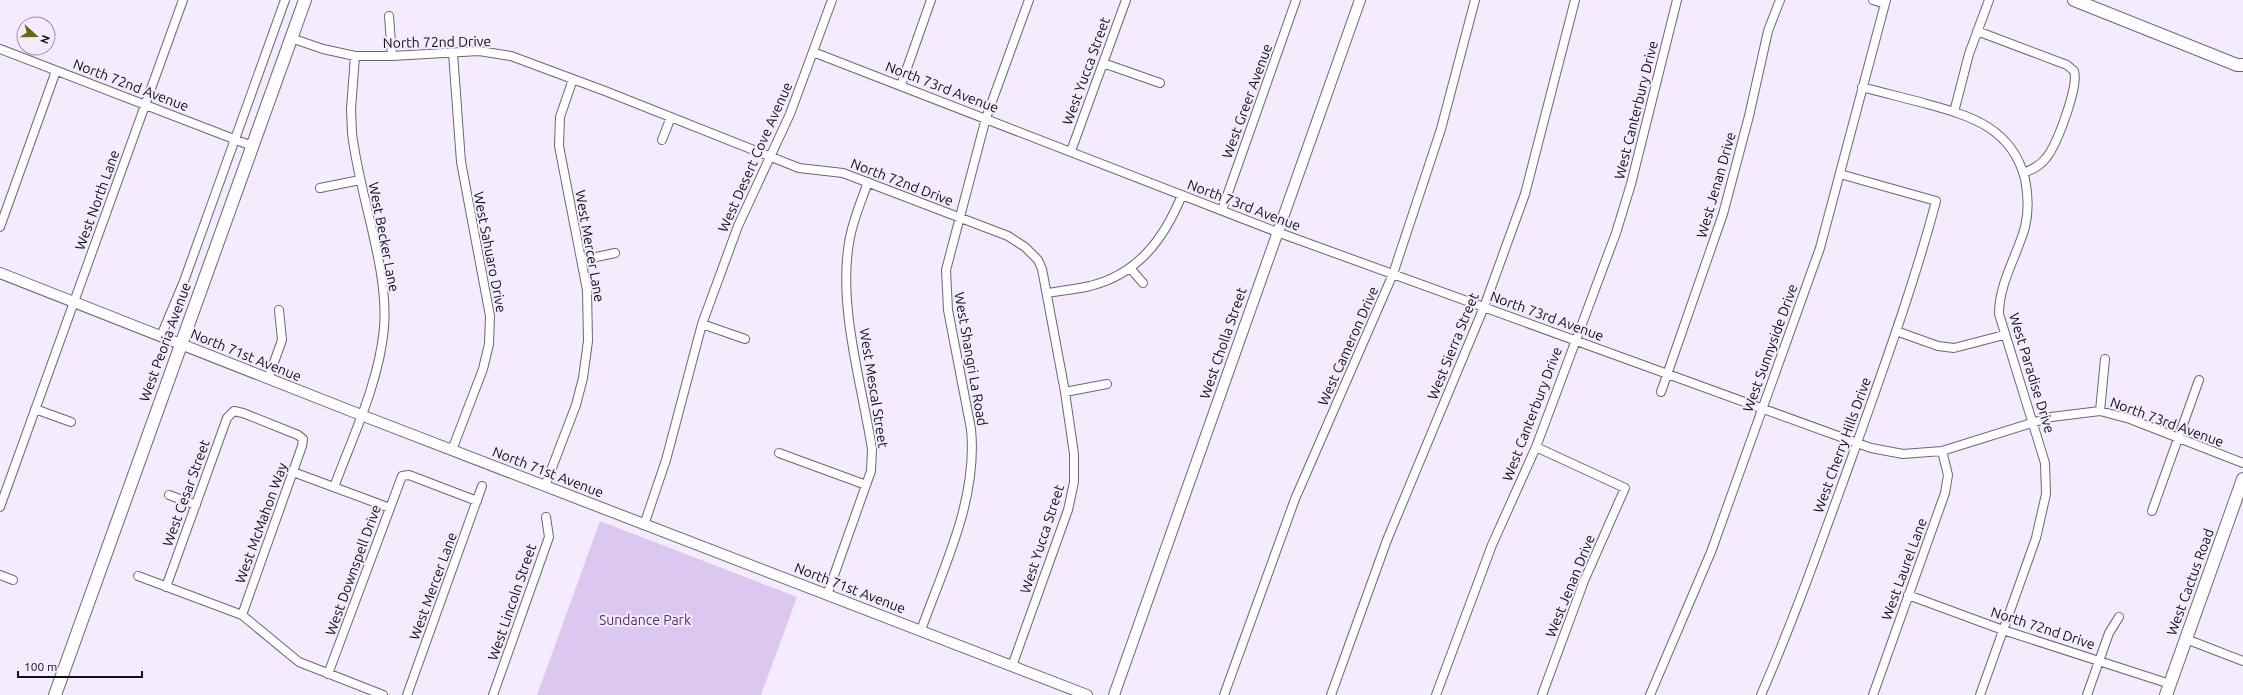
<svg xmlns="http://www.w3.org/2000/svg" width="2243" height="695" viewBox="0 0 2243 695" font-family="Ubuntu,sans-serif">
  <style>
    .green { fill: #dcc7f0 }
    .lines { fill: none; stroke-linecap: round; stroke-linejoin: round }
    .minor-casing { stroke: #6d6575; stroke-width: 10 }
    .tertiary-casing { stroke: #6d6575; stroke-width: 12 }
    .secondary-casing { stroke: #6d6575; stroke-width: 14 }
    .minor { stroke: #fff; stroke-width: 8 }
    .tertiary { stroke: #fff; stroke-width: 10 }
    .secondary { stroke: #fff; stroke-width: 12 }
    .labels { text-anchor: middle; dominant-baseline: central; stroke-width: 4; stroke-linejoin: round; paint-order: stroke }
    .street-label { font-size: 14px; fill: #100d13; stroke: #f4ebfe }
    .park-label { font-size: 14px; fill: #532b71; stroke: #f4ebfe }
  </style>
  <rect width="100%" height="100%" fill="#f4ebfe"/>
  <path class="green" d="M600 521 797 597 761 695H537Z"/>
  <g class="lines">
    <g class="minor-casing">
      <path id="minor" d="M1873 0 1885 4
        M389 16 392 56
        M1977 31 2067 65 2074 71C2079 86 2057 145 2046 158 2040 166 2032 170 2023 173
        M291 38 323 49 355 56H392L479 51 511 56 605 91 799 168 843 173 1008 236 1025 247 1038 260 1042 269 1065 392 1074 454V482L1068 510 1012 666
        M0 49 252 146
        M813 52 1277 232 1871 448 1903 454 1942 451 2051 417 2100 411 2130 419 2243 463
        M1103 63 1160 83
        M901 85 931 0
        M1862 87C1884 93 1905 98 1927 104 1971 116 2012 128 2025 179 2028 194 2029 211 2025 227 2017 256 1999 283 1999 314L2045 463 2046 494 2036 538 1980 695
        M1954 112 1969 54 1989 0
        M662 140 671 117
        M1071 151 1126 0
        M320 188 360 180
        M1222 210 1296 0
        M0 227 56 71
        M582 260 615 253
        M1130 268 1143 283
        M1047 293C1061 291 1076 289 1090 286 1138 274 1164 239 1182 195
        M702 324 745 339
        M1896 331 1938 346 1954 348 2004 335
        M161 336 184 281 285 0
        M268 379 282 340 279 310
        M1065 392 1107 384
        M1661 392 1723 214 1749 116 1768 31 1780 0
        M35 409 71 422
        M2100 411 2105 359
        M1536 447 1625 488 1584 581 1542 695
        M452 450 483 369 489 344 490 316 461 162 453 53
        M779 453 866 485
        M293 472 390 508
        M545 486 576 405 583 378 588 341 587 290 559 146 560 117 573 79
        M334 487C353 436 379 383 384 328 389 268 359 195 352 133L351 109 355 56
        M169 495 196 505
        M0 507 183 0
        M2152 511 2199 380
        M644 525 666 460 702 324 738 226 790 114 832 0
        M0 575 13 580
        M138 576 242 615 299 662 383 695
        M166 587 227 418 234 411 243 413 298 435 303 439 302 446 242 615
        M827 595 871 471 872 449C862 385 838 307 849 243 852 222 861 202 868 182
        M1908 595 2003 630 2170 684
        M921 630C944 566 978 499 971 429L948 310 946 270 986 118 1029 0
        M2186 639 2243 661
        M328 674 402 476 409 475 477 501
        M407 695 482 486
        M493 695 549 537 546 517
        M1224 695 1295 499 1393 274 1441 129 1475 0
        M1331 695 1387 540 1484 307 1525 194 1575 0
        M1436 695 1492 545 1536 447 1616 233 1631 184 1677 0
        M1650 695 1711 552 1820 248 1886 0
        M1761 695C1795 617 1823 537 1852 457 1882 372 1913 288 1936 201L1840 174
        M1873 695 1945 493 1948 475 1942 451
        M2087 695 2109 633 2119 617"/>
    </g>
    <g class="tertiary-casing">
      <path id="tertiary" d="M0 273 361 415 1087 695
        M1114 695 1360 0"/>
    </g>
    <g class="secondary-casing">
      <path id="secondary" d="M2074 0 2237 65H2243
        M55 695 305 0
        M2166 695 2243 479"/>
    </g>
    <use href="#minor" class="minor"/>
    <use href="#tertiary" class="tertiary"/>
    <use href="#secondary" class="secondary"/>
  </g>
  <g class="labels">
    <g class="street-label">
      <text transform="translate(437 42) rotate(-1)">North 72nd Drive</text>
      <text transform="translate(1086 71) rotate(-70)">West Yucca Street</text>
      <text transform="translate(131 85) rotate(21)">North 72nd Avenue</text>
      <text transform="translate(942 87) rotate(21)">North 73rd Avenue</text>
      <text transform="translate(1247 101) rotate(-70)">West Greer Avenue</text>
      <text transform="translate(1636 110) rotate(-76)">West Canterbury Drive</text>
      <text transform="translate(755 157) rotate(-66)">West Desert Cove Avenue</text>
      <text transform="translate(902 182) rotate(21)">North 72nd Drive</text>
      <text transform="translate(1716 185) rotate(-74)">West Jenan Drive</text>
      <text transform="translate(97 200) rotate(-70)">West North Lane</text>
      <text transform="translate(1244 205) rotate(21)">North 73rd Avenue</text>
      <text transform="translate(384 237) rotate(79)">West Becker Lane</text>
      <text transform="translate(590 246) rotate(80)">West Mercer Lane</text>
      <text transform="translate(490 252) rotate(79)">West Sahuaro Drive</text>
      <text transform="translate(1547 316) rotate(20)">North 73rd Avenue</text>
      <text transform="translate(165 342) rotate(-70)">West Peoria Avenue</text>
      <text transform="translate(1223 343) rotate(-71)">West Cholla Street</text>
      <text transform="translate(1348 346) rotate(-66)">West Cameron Drive</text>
      <text transform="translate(1453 346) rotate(-68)">West Sierra Street</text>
      <text transform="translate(1770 348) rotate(-70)">West Sunnyside Drive</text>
      <text transform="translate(246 355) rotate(22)">North 71st Avenue</text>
      <text transform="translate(971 359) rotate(80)">West Shangri La Road</text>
      <text transform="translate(2032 373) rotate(73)">West Paradise Drive</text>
      <text transform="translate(874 388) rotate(81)">West Mescal Street</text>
      <text transform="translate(1532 414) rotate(-69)">West Canterbury Drive</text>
      <text transform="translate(2167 422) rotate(20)">North 73rd Avenue</text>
      <text transform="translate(1842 445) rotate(-70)">West Cherry Hills Drive</text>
      <text transform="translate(548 472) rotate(21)">North 71st Avenue</text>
      <text transform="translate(186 493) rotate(-70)">West Cesar Street</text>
      <text transform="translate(261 523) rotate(-70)">West McMahon Way</text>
      <text transform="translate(1042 539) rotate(-72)">West Yucca Street</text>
      <text transform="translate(1904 569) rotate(-70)">West Laurel Lane</text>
      <text transform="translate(353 570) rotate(-70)">West Downspell Drive</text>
      <text transform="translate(2190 582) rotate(-70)">West Cactus Road</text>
      <text transform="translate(433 586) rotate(-70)">West Mercer Lane</text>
      <text transform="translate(1570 586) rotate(-68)">West Jenan Drive</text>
      <text transform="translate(850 588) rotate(21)">North 71st Avenue</text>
      <text transform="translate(512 602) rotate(-71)">West Lincoln Street</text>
      <text transform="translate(2043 628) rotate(18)">North 72nd Drive</text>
    </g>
    <g class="park-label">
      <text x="645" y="620">Sundance Park</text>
    </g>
  </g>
  <g transform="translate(36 36) rotate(111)"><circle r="19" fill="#f4ebfe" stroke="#9992a0"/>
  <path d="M0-3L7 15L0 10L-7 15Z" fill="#646b0e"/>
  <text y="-6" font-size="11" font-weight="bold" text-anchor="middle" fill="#100d13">N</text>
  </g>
  <path d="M18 671v6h124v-6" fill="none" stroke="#100d13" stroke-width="2"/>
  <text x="24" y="671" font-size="12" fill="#100d13" stroke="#f4ebfe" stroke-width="3" paint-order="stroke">100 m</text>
</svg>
